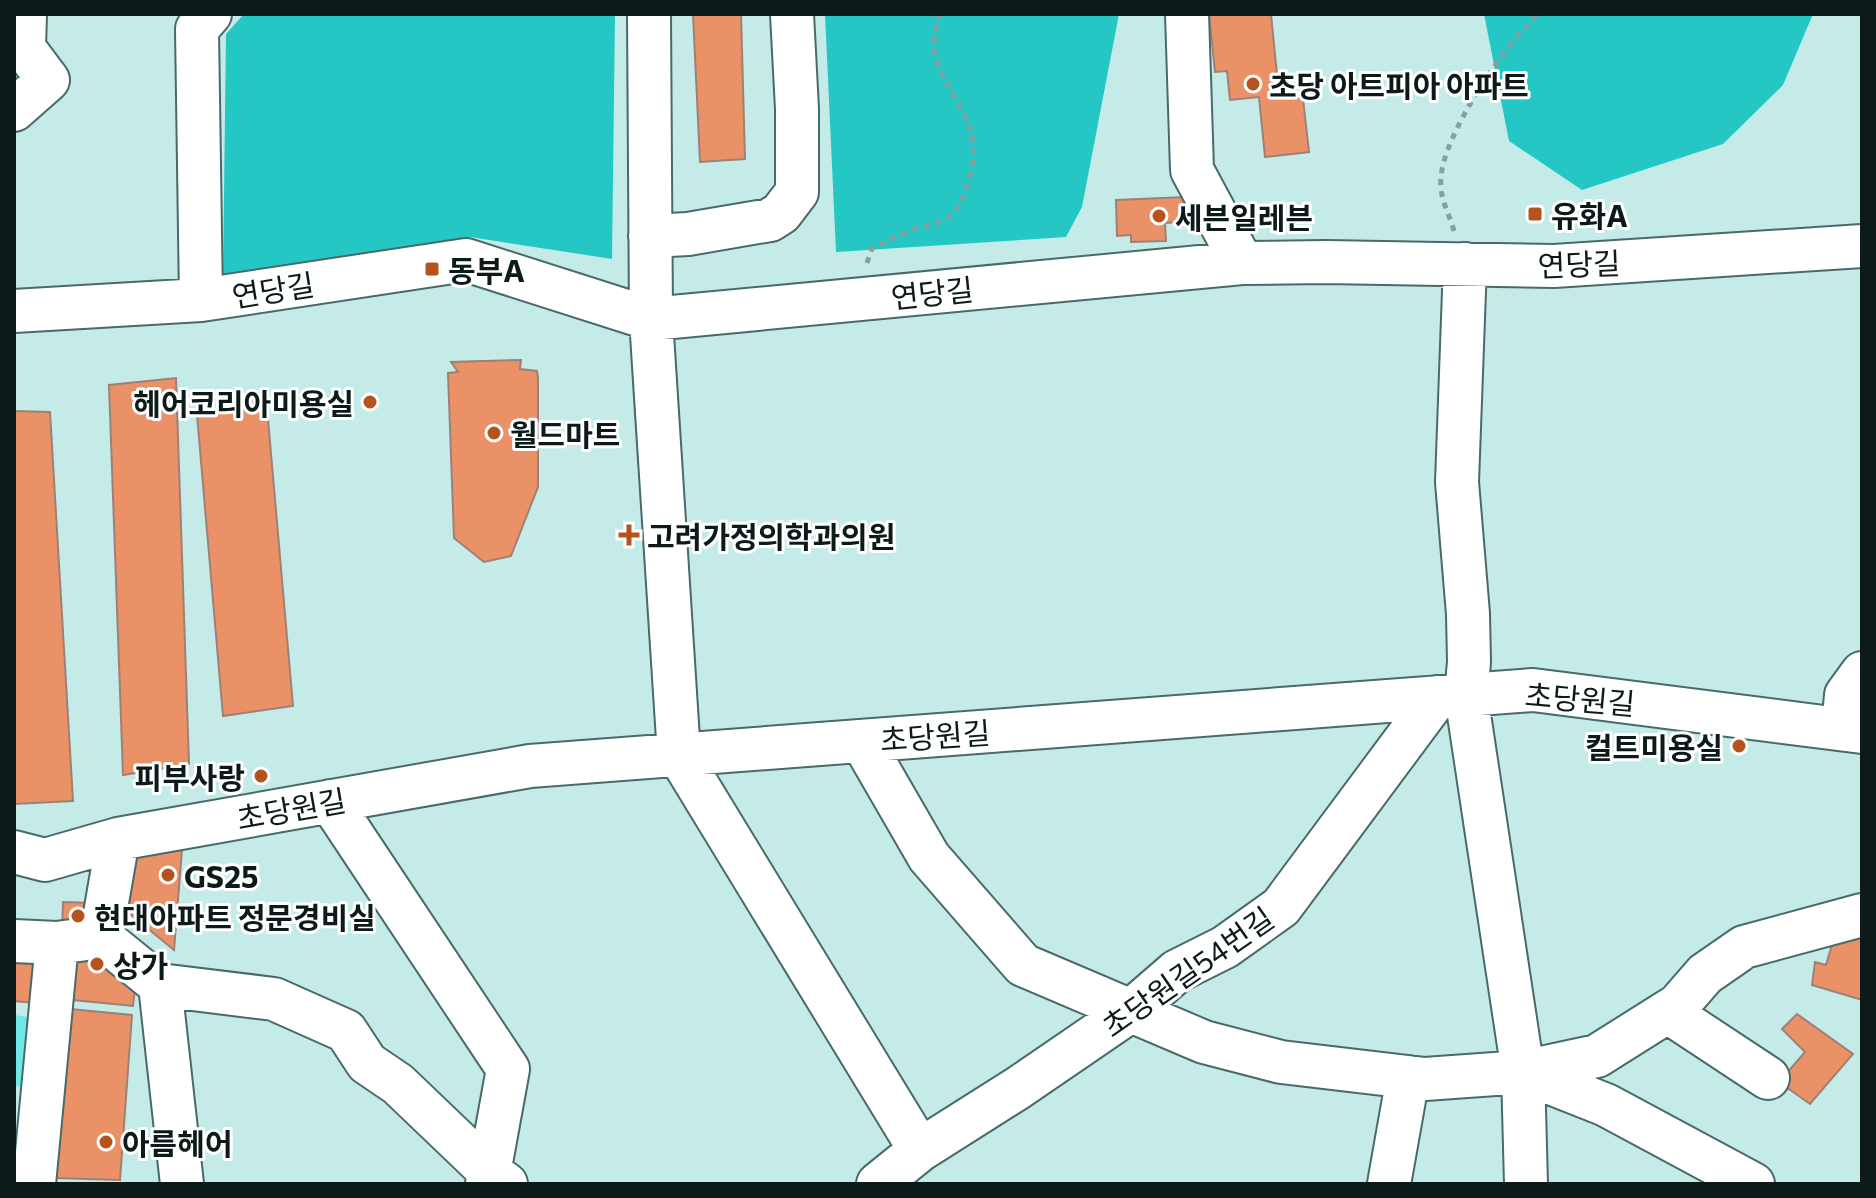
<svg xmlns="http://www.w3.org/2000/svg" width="1876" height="1198" viewBox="0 0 1876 1198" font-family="Commissioner,'Noto Sans KR',sans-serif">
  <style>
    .green { fill: #6ee9e7 }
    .forest { fill: #25c7c5 }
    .building { fill: #eb9167; stroke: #9d8175; stroke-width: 2 }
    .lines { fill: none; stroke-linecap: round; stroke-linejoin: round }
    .minor-casing { stroke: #486a69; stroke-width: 46 }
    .path { stroke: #83a19f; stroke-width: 5; stroke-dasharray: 6 6; stroke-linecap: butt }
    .minor { stroke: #fff; stroke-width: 42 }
    .poi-dot { fill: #b6531c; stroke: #fff; stroke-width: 3 }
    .labels { text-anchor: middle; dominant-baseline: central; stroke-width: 6; stroke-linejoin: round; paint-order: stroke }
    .poi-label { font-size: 30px; font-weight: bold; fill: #0c1b1a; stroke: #fff; text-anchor: start }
    .street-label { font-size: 30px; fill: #0c1b1a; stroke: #fff }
  </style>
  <rect width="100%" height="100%" fill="#c5ebe9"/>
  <path class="green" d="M14 1015 28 1017 22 1087 14 1086Z"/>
  <path class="forest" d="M244 14H615L612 259 470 237 223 275 226 34Z
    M825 14H1119L1082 207 1066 237 836 252Z
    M1484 14H1813L1783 85 1723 144 1582 190 1509 141Z"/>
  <path class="building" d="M693 14H741L745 159 700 162Z
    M1209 14H1271L1279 95 1303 99 1309 152 1265 157 1259 97 1230 100 1227 71 1215 72Z
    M1185 197 1186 208 1204 211 1198 221 1165 223 1166 241 1131 242V235L1117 236 1116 200Z
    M521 360 520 369 537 371 538 378V487L511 556 484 562 454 538 448 373 458 372 451 362Z
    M176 378 189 764 123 775 109 385Z
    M266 396 293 706 223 716 197 415Z
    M14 411 50 412 73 801 14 804Z
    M183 837 174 950 123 908 128 848Z
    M63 902 94 903 91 930H62Z
    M1836 931 1862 934V1000L1812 985 1815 962 1826 965Z
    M14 949 41 952 35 1003 14 1001Z
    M77 949 136 979 133 1006 73 1000Z
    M70 1009 132 1015 120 1180 55 1178Z
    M1797 1014 1853 1054 1810 1104 1779 1082 1805 1052 1782 1029Z"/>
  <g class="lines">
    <g class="minor-casing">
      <path id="minor" d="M649 14 651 319 679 755 920 1150
        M1187 14 1192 170 1242 263
        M14 110 48 80 24 48 25 14
        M650 236 688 234 770 220 781 213 797 192V109L792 14
        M1465 264 1457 482 1468 614 1469 662 1466 695 1523 1072 1526 1184
        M201 300 197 29 210 14
        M14 311 201 300 466 260 651 319 1242 263 1326 262 1554 266 1862 246
        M1843 729 1846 695 1862 673
        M862 741 929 857 1023 965 1204 1042 1281 1062 1425 1079 1523 1072 1606 1105 1753 1184
        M330 801 508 1069 487 1184
        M14 852 45 860 118 839 530 766 1533 690 1862 732
        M101 937 160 985 182 1184
        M14 941 57 943 101 937 118 839
        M160 985 274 999 346 1031 367 1063 398 1084 491 1173 506 1184
        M1668 1012 1768 1078
        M1523 1072 1597 1056 1678 1005 1705 974 1744 947 1862 915
        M34 1184 57 943
        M878 1184 920 1150 1018 1088 1132 1010 1177 971 1225 947 1281 907 1437 697
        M1389 1184 1408 1077"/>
    </g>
    <path class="path" d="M1454 231C1449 213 1439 198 1441 178 1443 135 1506 42 1539 14
      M867 263 872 248C887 241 902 233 917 228 929 224 941 224 951 215 960 207 965 194 968 183 986 125 956 111 937 62 931 46 936 30 939 14"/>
    <use href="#minor" class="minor"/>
  </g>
  <g class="poi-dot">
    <circle cx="1253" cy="84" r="8"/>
    <rect x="1527" y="206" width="16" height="16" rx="4"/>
    <circle cx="1159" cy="216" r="8"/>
    <rect x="424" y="261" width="16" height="16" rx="4"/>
    <circle cx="370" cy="402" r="8"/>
    <circle cx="494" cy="433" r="8"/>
    <path d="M625 523h8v8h8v8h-8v8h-8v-8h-8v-8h8z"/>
    <circle cx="1739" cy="746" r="8"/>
    <circle cx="261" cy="776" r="8"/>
    <circle cx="168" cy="875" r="8"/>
    <circle cx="78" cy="916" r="8"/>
    <circle cx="97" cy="964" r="8"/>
    <circle cx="106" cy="1142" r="8"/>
  </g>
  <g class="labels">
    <g class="poi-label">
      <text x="1269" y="84">초당 아트피아 아파트</text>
      <text x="1551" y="214">유화A</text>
      <text x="1175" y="216">세븐일레븐</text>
      <text x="448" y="269">동부A</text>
      <text x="354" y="402" text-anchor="end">헤어코리아미용실</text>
      <text x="510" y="433">월드마트</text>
      <text x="647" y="535">고려가정의학과의원</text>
      <text x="1723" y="746" text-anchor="end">컬트미용실</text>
      <text x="245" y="776" text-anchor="end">피부사랑</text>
      <text x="184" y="875">GS25</text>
      <text x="94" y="916">현대아파트 정문경비실</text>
      <text x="113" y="964">상가</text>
      <text x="122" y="1142">아름헤어</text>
    </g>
    <g class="street-label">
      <text transform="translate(1579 263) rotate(-2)">연당길</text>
      <text transform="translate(273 289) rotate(-9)">연당길</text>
      <text transform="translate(932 292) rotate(-6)">연당길</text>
      <text transform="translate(1580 698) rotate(5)">초당원길</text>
      <text transform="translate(935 735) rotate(-4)">초당원길</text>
      <text transform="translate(291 808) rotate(-10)">초당원길</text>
      <text transform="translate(1187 971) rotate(-35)">초당원길54번길</text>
    </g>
  </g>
  <rect width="1876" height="1198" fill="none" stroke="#0c1b1a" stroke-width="32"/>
</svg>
